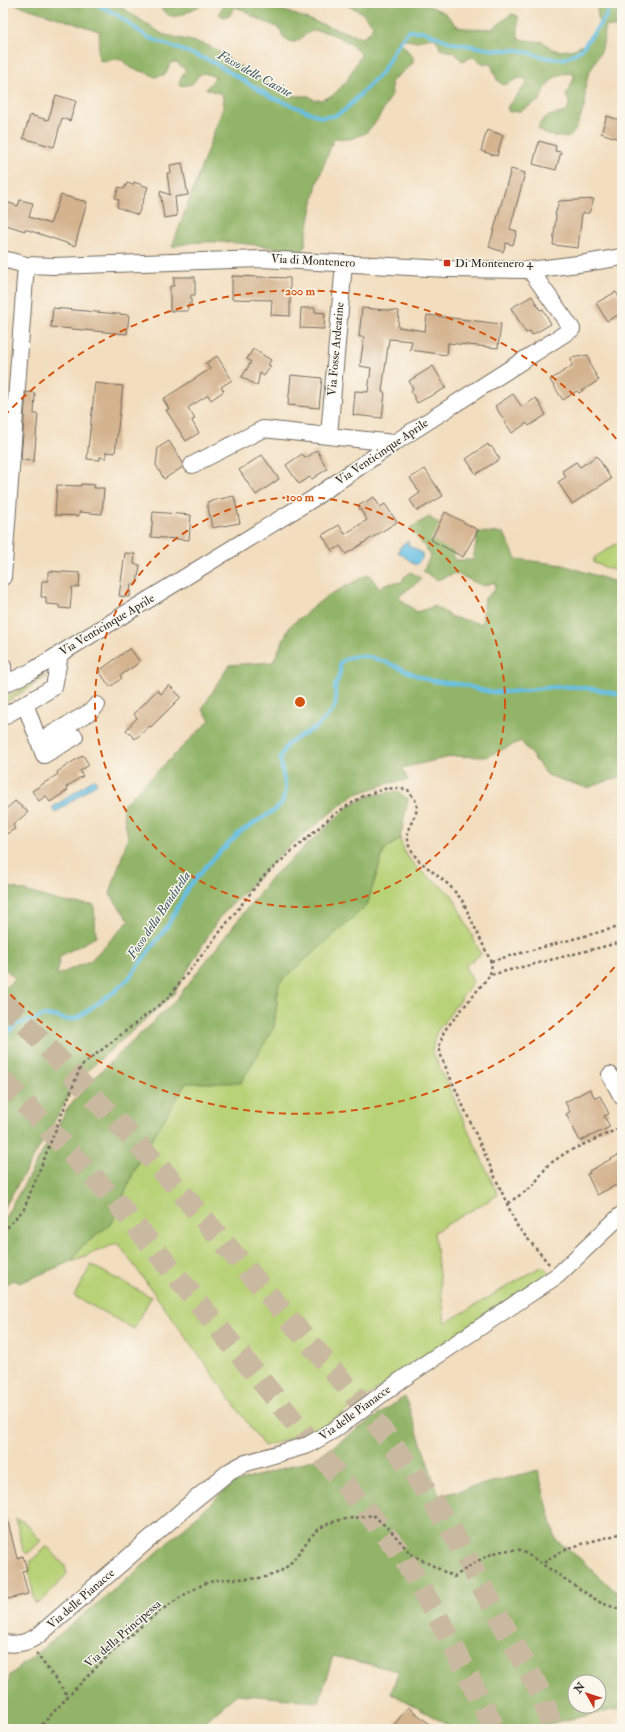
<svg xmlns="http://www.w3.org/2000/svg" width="625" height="1732" viewBox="0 0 625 1732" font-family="'IM FELL Double Pica',serif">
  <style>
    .green { fill: #b8d277; stroke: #727e51 }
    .forest { fill: #92b468; stroke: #5e704a; fill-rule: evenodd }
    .water { fill: #66bfe3; stroke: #487587 }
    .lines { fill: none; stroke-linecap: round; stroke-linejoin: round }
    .stream { stroke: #66bfe3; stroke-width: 4 }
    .building { fill: #d4b38f }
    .highway-tunnel { stroke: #cab9a1; stroke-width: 22; stroke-dasharray: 22 11; stroke-linecap: butt }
    .minor-casing { stroke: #71695e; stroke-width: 18 }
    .path { stroke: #71695e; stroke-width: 2.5; stroke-dasharray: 3 3; stroke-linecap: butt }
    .minor { stroke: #fff; stroke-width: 16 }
    .ring { fill: none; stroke: #d5540f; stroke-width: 2; stroke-dasharray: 7 5 }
    .poi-dot { fill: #c8321e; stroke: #fbf7ec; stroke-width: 1.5 }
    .labels { text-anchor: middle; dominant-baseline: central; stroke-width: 3; stroke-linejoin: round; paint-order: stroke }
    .street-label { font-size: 12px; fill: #2b2b2b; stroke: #fbf7ec }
    .poi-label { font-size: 12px; fill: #2b2b2b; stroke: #fbf7ec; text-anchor: start }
    .water-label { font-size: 13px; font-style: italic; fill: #3d5762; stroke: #fbf7ec }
    .centre { fill: #d5540f; stroke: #fbf7ec; stroke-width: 2 }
    .ring-label { font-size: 12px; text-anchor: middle; font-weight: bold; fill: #d5540f; stroke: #fbf7ec; stroke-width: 3; stroke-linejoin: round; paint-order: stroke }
  </style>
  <rect width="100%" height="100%" fill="#fbf7ec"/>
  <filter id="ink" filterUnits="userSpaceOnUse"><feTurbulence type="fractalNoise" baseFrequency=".025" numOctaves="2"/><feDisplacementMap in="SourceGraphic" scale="8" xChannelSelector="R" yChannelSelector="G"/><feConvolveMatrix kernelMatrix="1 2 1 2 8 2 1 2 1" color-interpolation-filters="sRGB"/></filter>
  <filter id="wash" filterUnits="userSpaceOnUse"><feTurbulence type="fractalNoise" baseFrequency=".012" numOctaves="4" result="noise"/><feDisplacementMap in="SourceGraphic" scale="16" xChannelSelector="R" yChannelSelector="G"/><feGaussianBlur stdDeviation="0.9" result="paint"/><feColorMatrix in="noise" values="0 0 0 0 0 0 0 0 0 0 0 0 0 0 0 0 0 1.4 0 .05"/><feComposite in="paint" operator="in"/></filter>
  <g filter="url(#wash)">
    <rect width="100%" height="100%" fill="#f2ddbe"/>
    <path class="green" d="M622 540V573L594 563V558Z
      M46 675 45 678 3 704V699Z
      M400 839 406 855 417 868 452 895 481 954 465 966 473 982 436 1033 432 1051 498 1195 434 1232 445 1323 542 1266 550 1274 471 1325 318 1430 264 1446 118 1243 72 1261 79 1249 112 1223 138 1162 186 1083 274 1027 279 983 367 905 384 850Z
      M91 1265 151 1297 134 1329 74 1296Z
      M16 1519 24 1522 41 1541 27 1554 23 1550Z
      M47 1546 65 1566 67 1574 41 1602 35 1603 29 1574 31 1561Z"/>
    <path class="forest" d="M11 3H115L162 34 204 44 215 49 254 76 284 93 296 96H309L314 100H321L332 96 346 82 361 55C354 43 328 29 313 31 300 33 298 52 282 35L281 29 254 17 244 10 235 7 230 15 224 17 219 14 224 3H262L362 38 371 31 373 25 360 11 341 3H423L445 13 456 25 462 28 492 29 512 14 518 16V39L543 42 552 49 558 51 571 50 583 45 599 23 597 10 600 3H622V28L606 26 602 49 588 75 585 89V105L575 131 567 138 548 135 538 129C541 115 553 115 566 112 570 106 570 102 566 96 568 88 574 83 574 74 556 70 546 84 540 100L520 111 509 112 507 107 528 82 523 78C514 78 511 84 502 85L497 80 491 64H484L473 57 462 61 455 53 440 49C436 31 427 41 415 41 409 42 404 37 397 38L413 57V63L391 82 392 94 378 119 366 133 350 139 334 138 317 183 307 231 305 246 302 251C265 247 207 235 172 247L224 105 222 94 206 89 216 77 204 73 199 75 192 84 180 86 179 81 186 70 176 62 170 63 166 74 155 77C142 68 135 75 121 59 113 58 107 63 99 60 96 49 101 41 99 31Z
      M158 3H207C190 7 172 31 158 3Z
      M429 517 442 526 454 540V560H473L478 532 504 533 516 559 563 565 622 584V776L587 788 547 775 521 741 486 757 454 756 402 768 408 780 389 783 353 795 287 848 218 919 173 995 80 1077 3 1210V990L15 978 3 967V885L63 902 94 905 96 937 60 956 57 975 90 961 129 921 110 894 128 837 122 806 210 720 202 709 229 665 273 662 290 626 327 596 369 574 379 588 385 584 402 582 404 577 411 572 422 579 398 597 417 612 435 606 452 617 482 624 485 598 495 590V582L483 586 455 573 437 580 423 571 431 555 410 528Z
      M397 791 408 799 400 839 384 850 367 905 279 983 274 1027 241 1083H186L138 1162 112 1223 79 1249 72 1261 20 1283 13 1280 3 1287V1221L69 1106 95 1077 174 1002 270 879 350 805 369 796Z
      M405 1396 439 1496 538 1470 556 1540 577 1556 622 1597V1708L524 1729H455L391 1693 399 1671 333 1656 319 1702 237 1694 195 1729H12L3 1718V1706L10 1675 138 1570 233 1483 315 1459ZM575 1682H599V1706H575Z"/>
    <path class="water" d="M408 541V545L422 553V559L416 565 398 552 401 546Z
      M94 779 97 783 55 813 52 808Z"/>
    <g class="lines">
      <path class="stream" d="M94 3 116 14 147 37 211 61 271 97 321 117 334 116 345 110 383 71 394 50 408 31H422L453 43 495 50H519L548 58 564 59 581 50 606 16 610 3
        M3 1037 16 1025 43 1016H54L68 1020 77 1018 115 991 129 978 168 925 188 887 209 863 240 832 275 810 282 803 285 795V786L280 758 285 748 289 743 318 726 333 710 336 703 335 687 340 673V663C364 641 408 677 434 681 442 683 451 683 459 684 471 686 482 692 494 692 515 693 535 688 555 687 577 685 601 690 622 695"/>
    </g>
    <g id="blocks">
      <path class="building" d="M56 95 76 101 70 121 62 118 54 147 23 138 30 115 48 120Z
        M607 116 622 121V130L619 139 601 133Z
        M487 130 503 135 497 156 481 151Z
        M539 141 556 146 555 151 561 152 556 170 533 164Z
        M182 163 188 195 175 197 177 216 164 218 160 191 170 195 167 173H171L170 165Z
        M511 169 525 173 510 229 517 231 513 245 506 243 503 252 489 247Z
        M134 182 148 187 138 215 117 207 119 200 115 198 119 187 124 189 127 183 133 185Z
        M61 195 87 202 75 246 25 229V231L3 224V201L18 206 20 200 33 203 29 217 50 224Z
        M594 199 589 213H582L578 248 553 245 556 215H555L559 201Z
        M232 276 290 278V316L271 315 272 300 232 299Z
        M174 277H195V295H191V304H188V311H170V286H174Z
        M616 292 622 303V313L607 321 596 303Z
        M532 296 540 310 543 309 551 324 532 335 530 331 526 333 511 308Z
        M53 308 129 315 127 334 51 327Z
        M301 308H315V312L325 313 324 329 300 328Z
        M362 308 399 311 398 327 425 331 427 315 501 324 498 348 448 343 447 355 410 350 412 341 389 339 382 391 385 393 382 418 353 415 355 391 368 392 371 368 360 366 364 337H359Z
        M253 349 271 360 268 365 271 366 264 376 260 373 257 386 242 377 251 362 247 359Z
        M588 355 591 367 599 380 579 393 577 391 563 400 550 380 572 366 571 358Z
        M217 356 232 380 221 387 224 391 211 400 208 395 188 408 195 419 192 420 193 423 199 433 186 441 166 410 169 409 163 399 210 369 206 363Z
        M433 366 446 388 417 403 411 391 413 389 409 381Z
        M291 375 322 378 319 408 288 405Z
        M95 383 123 386 115 453 106 452V458L100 457V460L87 459Z
        M26 392 35 393 34 414H38L34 461 21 460Z
        M513 394 522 407 536 398 546 415 529 426 527 423 512 433 495 406Z
        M169 441 183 463V467L164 479 156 465 158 448Z
        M488 444 489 447 491 446 500 459 476 474 466 459Z
        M317 450 327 469 312 479 310 477 299 484 286 465 302 454 306 458Z
        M262 455 279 479 256 495 239 470Z
        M597 456 611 479 572 504 558 482 566 477 562 471 576 462 580 467Z
        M425 469 443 496 417 511 410 500 420 493 410 478Z
        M81 484 95 485 94 488H104L102 514 79 512V516L55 515 57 485 81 486Z
        M234 496 240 523 212 528 207 502Z
        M374 497 380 507 385 504 397 522 346 554 340 546 332 551 322 535 339 525 345 534 367 520 358 506Z
        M153 512 191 515 189 540 151 537Z
        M445 512 478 530 463 557 431 540Z
        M125 553 135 554 134 564 140 565 137 584H131L130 597 119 596Z
        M48 571 80 573 79 587H72L70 609 59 608V605L46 604V597H41L42 581H48Z
        M130 648 140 662 120 676 122 678 110 687 99 671Z
        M169 685 181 697 151 727 150 726 135 739 126 730 137 718 134 714 157 690 161 694Z
        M83 755 89 765 80 771 83 776 66 787 68 790 50 802 46 796 39 801 32 791 58 774 57 772Z
        M15 801 28 812 13 825 15 829 3 836V807L5 810Z
        M590 1089 595 1098 600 1096 609 1114 604 1116 610 1127 580 1141 566 1114 570 1112 565 1102Z
        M622 1153V1182L597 1195 587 1174 590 1173 589 1171Z
        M3 1518H7L17 1558 23 1556 27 1570 22 1571 28 1594 3 1600Z
        M408 1707 436 1729H391Z"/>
    </g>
  </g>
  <g filter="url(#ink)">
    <use href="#blocks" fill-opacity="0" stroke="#71695e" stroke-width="1"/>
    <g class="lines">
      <path class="highway-tunnel" d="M3 1000 161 1169 365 1408 411 1469 450 1528 543 1697 552 1729
        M3 1080 119 1205 402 1555 447 1634 495 1729"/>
      <g class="minor-casing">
        <path id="minor" d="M3 259 26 265 54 266 262 259 446 269 530 270 586 263 622 257
          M329 435 344 263
          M192 465 263 429 394 443
          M3 577 26 265
          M3 666 4 685
          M3 685 32 671 311 500 394 443 572 329 530 270
          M25 704 44 755 75 737
          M3 717 54 687 60 654
          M48 736 90 712 97 705
          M610 1075 622 1097
          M3 1643C18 1645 27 1643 39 1635L193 1501 230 1471 243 1464 308 1445 334 1430 401 1380 558 1275 622 1214"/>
      </g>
      <path class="path" d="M491 961 622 926
        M508 1203 532 1187 548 1165 567 1152 622 1127
        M3 1232 24 1209 81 1066 168 998 264 876 333 815 363 796 384 789 398 788 408 790 413 797 417 803 416 813 407 832 409 846 417 859 449 885 462 900 492 964 490 975
        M549 1264 517 1226 442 1059 439 1047 444 1031 490 975 622 942
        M544 1563C566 1544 595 1542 622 1533
        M36 1653 68 1696
        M38 1729C83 1680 142 1615 202 1585 226 1573 255 1585 279 1572 299 1562 306 1532 328 1524 342 1518 359 1518 373 1515L391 1531 411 1554 454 1577C476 1562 492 1548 521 1550L601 1603 622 1610"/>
      <use href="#minor" class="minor"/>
    </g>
  </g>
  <g class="ring">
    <circle cx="300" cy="702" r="205"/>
    <path d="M622 958A411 411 0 0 1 4 988M4 416A411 411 0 0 1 622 446"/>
  </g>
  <rect class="poi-dot" x="443" y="259" width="8" height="8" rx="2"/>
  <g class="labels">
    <g class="street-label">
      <text transform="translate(313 261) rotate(3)">Via di Montenero</text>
      <text transform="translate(336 349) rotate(-85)">Via Fosse Ardeatine</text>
      <text transform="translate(382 452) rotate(-34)">Via Venticinque Aprile</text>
      <text transform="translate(107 625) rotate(-31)">Via Venticinque Aprile</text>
      <text transform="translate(355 1413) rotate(-36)">Via delle Pianacce</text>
      <text transform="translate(81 1599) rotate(-41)">Via delle Pianacce</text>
      <text transform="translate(123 1634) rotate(-41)">Via della Principessa</text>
    </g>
    <g class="poi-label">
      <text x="455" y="263">Di Montenero 4</text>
    </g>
    <g class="water-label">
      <text transform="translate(255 74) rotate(29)">Fosso delle Casine</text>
      <text transform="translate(159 915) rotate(-56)">Fosso della Banditella</text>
    </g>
  </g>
  <circle cx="300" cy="702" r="6" class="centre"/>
  <g class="ring-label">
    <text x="300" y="295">200 m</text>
    <text x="300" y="501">100 m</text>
  </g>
  <rect width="625" height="1732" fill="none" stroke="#fbf7ec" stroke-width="16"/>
  <g transform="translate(587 1694) rotate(309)"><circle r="19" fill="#fbf7ec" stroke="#a8a59f"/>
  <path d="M0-3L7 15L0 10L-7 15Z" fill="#c8321e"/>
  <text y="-6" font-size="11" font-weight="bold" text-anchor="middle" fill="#2b2b2b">N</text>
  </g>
</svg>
